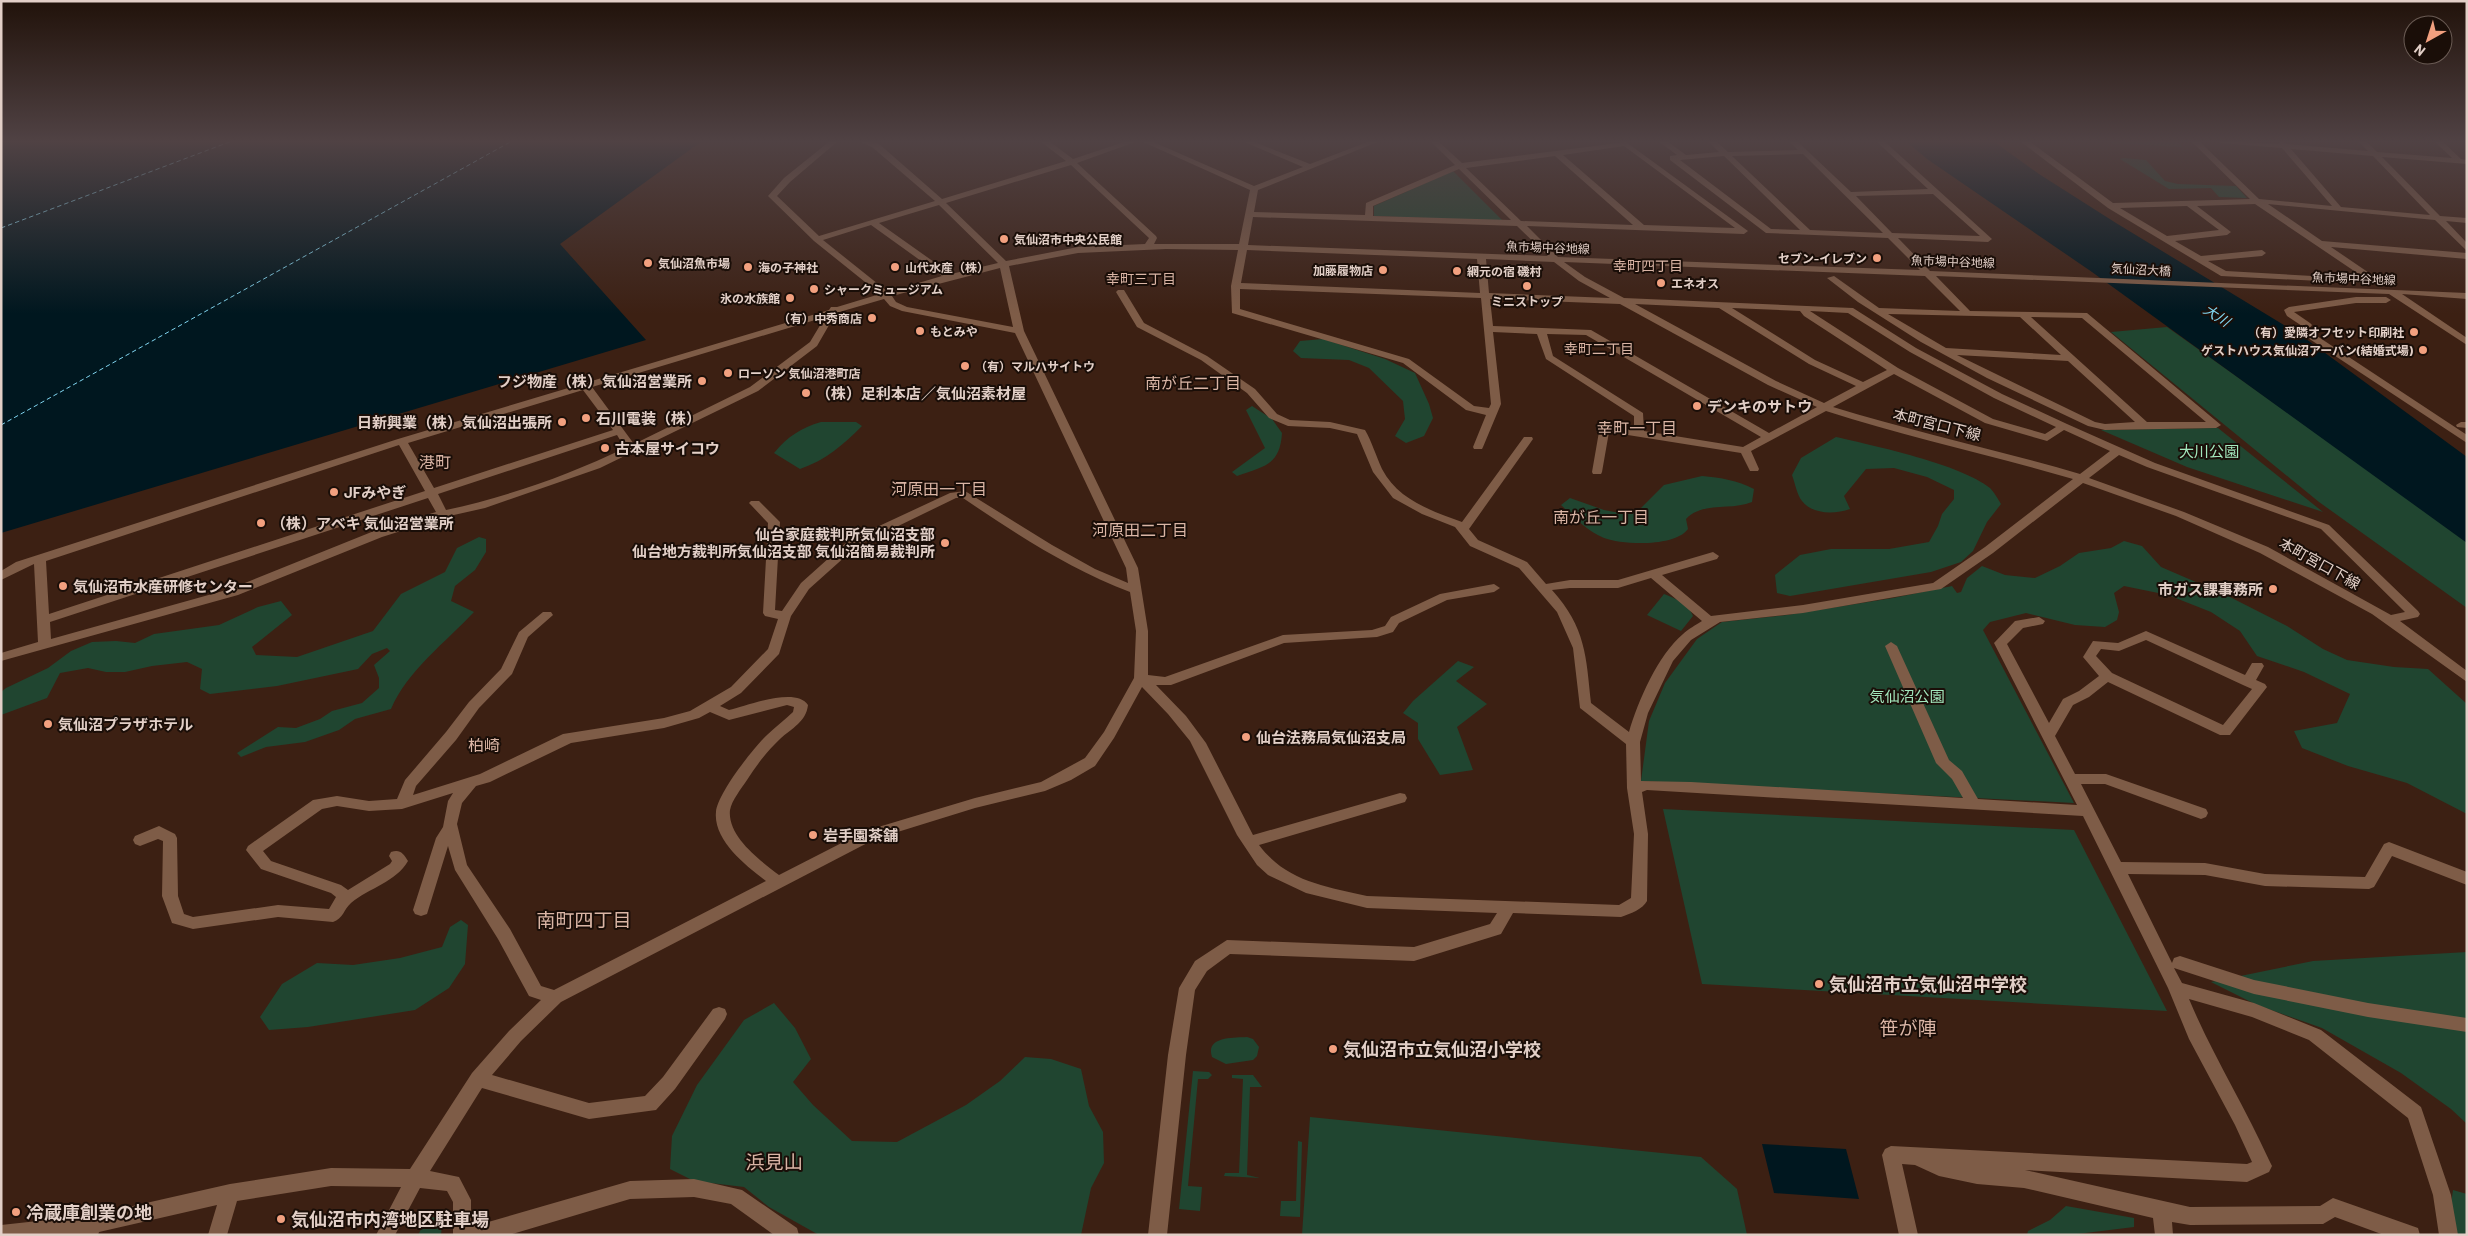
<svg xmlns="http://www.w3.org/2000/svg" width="2468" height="1236" viewBox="0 0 2468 1236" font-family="Barlow,'Noto Sans JP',sans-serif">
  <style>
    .green { fill: #204530 }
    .water { fill: #00171f }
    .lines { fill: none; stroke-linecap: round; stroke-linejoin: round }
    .ferry { stroke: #80d6f1; stroke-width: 1; stroke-dasharray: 4.5 3; stroke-linecap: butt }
    .minor { fill: #7e5c47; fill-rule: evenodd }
    .poi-dot { fill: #f2a07f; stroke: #1a0e08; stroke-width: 2 }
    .labels { text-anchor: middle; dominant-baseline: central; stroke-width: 4; stroke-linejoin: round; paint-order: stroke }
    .far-poi-label { font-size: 12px; font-weight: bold; fill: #e2cfc7; stroke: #1a0e08; text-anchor: start }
    .far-street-label { font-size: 12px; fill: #e2cfc7; stroke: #1a0e08 }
    .far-neighbourhood-label { font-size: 14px; fill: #dab5a5; stroke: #1a0e08 }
    .far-water-label { font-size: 14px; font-style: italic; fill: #80d6f1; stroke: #1a0e08 }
    .poi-label { font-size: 15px; font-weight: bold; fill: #e2cfc7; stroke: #1a0e08; text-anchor: start }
    .street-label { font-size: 15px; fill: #e2cfc7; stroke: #1a0e08 }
    .park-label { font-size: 15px; fill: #a3e8bd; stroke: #1a0e08 }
    .neighbourhood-label { font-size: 16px; fill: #dab5a5; stroke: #1a0e08 }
    .near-poi-label { font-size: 18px; font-weight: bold; fill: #e2cfc7; stroke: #1a0e08; text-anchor: start }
    .near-neighbourhood-label { font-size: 19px; fill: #dab5a5; stroke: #1a0e08 }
  </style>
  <rect width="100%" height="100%" fill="#3c2013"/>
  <path class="green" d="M2110 141H2177L2182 147 2112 143Z
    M2124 158 2146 160 2165 181 2178 184 2236 186 2247 198 2219 197 2211 188 2169 189 2120 159Z
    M1453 171 1503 221 1374 216V206Z
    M2167 327 2467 540V608L2319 502 2111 332Z
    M1323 339 1385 359 1415 373 1429 404 1433 418 1424 436 1406 443 1395 436 1405 419 1403 401 1369 368 1349 360 1301 358 1293 351 1300 341Z
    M1252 406 1272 419 1282 433C1280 465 1265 466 1237 476L1232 472 1265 448 1246 410Z
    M821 422H856L862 426C843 445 826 460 800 469L774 453C788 436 801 428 821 422Z
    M2218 428 2323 512 2187 467 2101 430Z
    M1836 437C1875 446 1960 464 1990 488 1994 492 1998 499 2001 504L1987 522 1973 551 1961 562 1931 572 1790 596 1777 593 1775 575 1800 555 1831 549H1889L1929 542 1938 526 1942 514 1954 499V490L1927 477 1894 468 1866 469 1844 496 1850 509C1835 514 1813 515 1802 501 1797 495 1795 483 1792 475L1801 458Z
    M1702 476C1721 478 1737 480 1754 489L1752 502C1731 511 1703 501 1686 519L1688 529C1675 547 1623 545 1604 538 1587 531 1575 518 1561 505L1570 498 1604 510 1625 514 1639 510 1664 485Z
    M479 537 486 539V552L475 570 455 586 451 601 474 612C446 642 407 671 391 709L355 719 339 730 305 742 266 747 241 757 237 753 278 727 296 728 320 719 332 711 362 703 379 688V678L374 665 390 651 387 648 372 654 358 669 277 686 210 694 200 689 202 669 187 662 152 666 125 672H106L88 668 60 673 47 698 1 715V692L6 688 48 668 71 651 92 642 116 641 135 643 154 634 219 625 258 607 281 601 292 615 252 647 256 655 297 657 373 631 401 594 445 572 457 548Z
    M2124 541 2142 546 2161 567 2226 595 2287 626 2323 649 2347 660 2394 667 2428 669 2467 704V814L2407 783 2348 766 2302 748 2294 731 2337 723 2350 694 2304 672 2257 656 2240 631 2211 612 2168 595 2124 586 2114 593 2119 612 2117 620 2105 627 2075 625 2026 613 1990 622 1983 630 2074 803 1641 781 1649 721 1665 683 1697 639 1722 622 1787 615 1893 598 1952 586 1957 593 1961 592 1967 578 1982 566 2005 575 2035 578 2060 566 2079 553 2111 548Z
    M1664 594C1676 599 1688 603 1693 616L1681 631 1647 615Z
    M1458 661 1474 667 1456 681 1487 704 1457 727 1473 770 1440 775 1418 739V723L1403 713 1413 701Z
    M1663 809 2074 830 2167 1011 1702 984Z
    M461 920 468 925 465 964 449 988 415 1010 308 1027 269 1030 260 1017 282 984 317 963 353 965 400 958 442 947 450 927Z
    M2467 952V1124L2451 1109 2401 1073 2322 1028 2257 1005 2211 982 2313 961Z
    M774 1003 795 1028 811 1059 793 1082 813 1105 852 1141 897 1142 966 1105 1000 1081 1025 1057 1051 1059 1081 1069 1089 1106 1103 1132 1104 1163 1091 1188 1081 1235H819L769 1207 744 1187 694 1181 670 1169 672 1136 697 1085 744 1020Z
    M1247 1037 1253 1039 1259 1047 1257 1056 1253 1060 1226 1064 1212 1057C1205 1036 1234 1038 1247 1037Z
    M1193 1071 1209 1072 1212 1075 1208 1079H1198L1188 1186 1202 1187 1200 1211 1179 1209Z
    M1232 1075H1253L1262 1087H1250L1247 1175 1260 1178 1224 1176 1225 1173H1239L1243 1079 1232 1078Z
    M1310 1117 1701 1157 1737 1189 1747 1235H1302Z
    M1298 1141 1302 1142 1300 1217 1280 1216 1281 1201H1296Z
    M2453 1190 2467 1194V1235H2452L2448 1225Z
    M2066 1206 2134 1218V1227L2069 1235H2027L2028 1231 2050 1220Z
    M443 1216 441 1235H418L427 1218Z"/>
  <path class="water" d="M1 141H702L560 244 646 340 1 533Z
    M1906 141H1993L2039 174 2116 223 2302 336 2467 457V543L2092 272 1927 159Z
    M1762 1144 1846 1149 1859 1199 1774 1193Z"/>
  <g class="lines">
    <path class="ferry" d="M1 228 232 141
      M1 425 512 141"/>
    <path class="minor" d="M830 141H838L790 182 777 196 819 236 935 201 872 147 858 141 878 143 942 199 1066 161 1040 141H1049L1073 159 1127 141H1138L1077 163 1156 236 1157 238 1154 244H1239L1250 190 1141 141H1151L1254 186 1303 167 1242 141H1252L1310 164 1370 141H1380L1258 190 1254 212 1365 215 1366 203 1455 165 1430 141H1438L1462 163 1626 142 1748 231 1744 234 1527 226 1558 257 1920 270 1888 238 1766 233 1670 160V156L1677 155 1658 141H1667L1686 155 1719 152 1708 141H1716L1728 152 1798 150 1789 141H1797L1851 192 1928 189 1876 141H1884L1992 239 1988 242 1898 238 1930 271 2467 293V299L2402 294 2467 338V345L2389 294 1936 276 1970 311 2087 313 2221 425 2216 428 2105 430 2088 426 1987 378 1921 342 1858 302 1827 278 1834 276 1879 308 1960 311 1925 276 1564 262 1585 277 1624 298 1853 308 1916 348 2002 394 2067 424 2155 463 2329 525 2418 611 2420 614 2418 617 2400 621 2467 671V682L2372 614 2260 553 2176 516 2083 483 1993 553 1941 589 1803 613 1720 622 1691 640 1673 661 1648 713 1640 742 1641 781 1691 782 1963 798 1952 779 1936 763 1885 646 1891 642 1897 646 1949 760 1962 771 1978 799 2077 805 1994 643 2015 621 2039 617 2045 621 2043 624 2023 628 2007 644 2049 723 2063 699 2079 691 2099 676 2083 657 2093 641 2118 643 2146 631 2245 675 2252 663H2262L2264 666 2256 680 2265 684 2267 687 2230 735H2220L2108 682 2089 697 2073 705 2055 736 2075 774H2106L2206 809 2208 813 2206 817 2201 819 2105 784H2081L2121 862 2205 863 2265 874 2365 877 2384 844 2389 842 2467 872V885L2392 856 2374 887 2369 889 2265 886 2205 875 2128 874 2172 963 2174 958 2180 956 2254 980 2368 1003 2467 1018V1032L2368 1017 2254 994 2174 968 2182 983 2254 1003 2321 1030 2421 1107 2451 1195 2458 1235H2439L2433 1195 2408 1118 2309 1040 2252 1017 2189 999C2212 1054 2244 1105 2269 1160L2272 1166 2269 1172 2247 1182 2025 1170 2190 1207 2320 1206 2333 1198 2418 1228 2420 1235H2384L2335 1217 2323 1224 2190 1225 2172 1222 2173 1235H2155L2153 1218 2024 1188 1977 1184 1939 1176 1915 1165 1902 1164 1918 1235H1899L1882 1155 1885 1149 1891 1146 2247 1164 2252 1162 2235 1125 2189 1039 2168 988 2083 816 1647 790 1642 792 1648 834 1647 901C1643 909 1630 914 1621 917L1513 913 1501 934 1414 961 1230 954 1207 971 1195 990 1186 1055 1167 1235H1148L1168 1055 1179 988 1195 961 1227 940 1414 947 1490 924 1497 913 1367 908 1306 893 1268 875 1257 865 1237 835 1190 741 1168 714 1142 687 1114 738 1095 766 1071 780 1045 791 975 808 875 839 561 1002 521 1041 492 1075 589 1103 645 1096 663 1077 713 1009 719 1007 725 1009 727 1014 725 1019 675 1089 656 1110 589 1119 482 1088 430 1171 459 1177 471 1200V1227L630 1181 694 1179 742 1190 797 1228 799 1235H774L731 1204 694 1197 630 1199 509 1235H453V1202L447 1191 420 1188 395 1235H376L401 1187 331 1186 237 1201 227 1235H208L217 1205 99 1232 98 1235H1V1225L93 1215 230 1184 331 1168 410 1169 472 1073 509 1031 541 1000 529 996 498 939 455 870 448 846 427 914 421 916 415 914 413 910 436 838 443 827 448 801 453 793 402 809 369 811 337 806 322 809 263 851 271 861 341 885 348 890 390 864 392 861 389 856 391 852C400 849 403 853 408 861 396 882 369 888 351 903 344 909 343 919 333 922L278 917 193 929 172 923 162 896 163 841 158 839 140 846 135 844 133 840 135 836 159 826 175 834 177 838 178 896 184 914 193 917 278 905 329 909 336 897 331 893 261 869 246 850 248 846 313 800 337 796 369 801 397 799 405 780 446 732 469 702 501 669 519 632 543 612H551L553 615 528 637 512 674 479 708 456 740 416 786 413 795 480 774 563 734 664 718 690 711 731 687 768 649 778 619 765 616 763 613 768 523 751 505 749 503 751 501H759L780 522 775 610 782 611 801 583 849 540 950 493 965 491 1052 545 1095 569 1128 583 1126 568 1015 333 902 311 890 306 884 299 836 313 817 346 758 391 600 468 485 508 445 517 382 537 238 595 1 661V653L38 642 34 564 1 580V571L16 562 398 439 829 310 831 307H837L880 294 814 241 768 196 784 178ZM1624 146 1735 228 1644 225 1563 155ZM1803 154 1883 233 1810 230 1732 156ZM1555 156 1633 225 1521 221 1466 168ZM1724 156 1800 230 1771 229 1680 160ZM1071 165 1149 238 1145 244 1078 247 1006 261 946 203ZM1459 169 1511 220 1373 216V206ZM1933 194 1980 236 1892 233 1856 196ZM939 205 998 263 951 274 879 223ZM1253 217 1517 226 1548 256 1248 245ZM871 225 942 276 888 292 823 240ZM1166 249 1238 250 1231 286 1232 313 1403 363 1466 410 1486 415 1473 447 1474 449H1482L1483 447 1501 404 1493 332 1537 334 1546 359 1634 416V429L1600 426 1592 472 1593 474H1601L1602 472 1609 432 1741 453 1750 471H1758L1759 469 1751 451 1826 411C1907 437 1991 455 2073 479L1985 547 1933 583 1803 605 1711 616 1662 575 1717 559 1719 556 1713 552 1618 580H1570L1546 584 1527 562 1478 540 1469 529 1533 439 1532 437H1524L1462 522C1432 511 1398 500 1382 469 1376 456 1372 442 1365 430L1330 422 1290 420 1277 414 1255 389 1207 356 1144 323 1124 290H1118L1116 292 1137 327 1201 360 1247 393 1269 418 1288 426 1330 428 1357 434 1373 472 1393 498 1422 514 1455 527 1470 546 1519 568 1557 612 1573 648 1580 708 1626 744 1627 788 1634 834 1631 898 1619 905 1367 896C1325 886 1287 882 1259 845L1405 802 1407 798 1405 794 1400 793 1253 835 1206 743 1186 716 1156 685H1171L1284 643 1377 637 1393 632 1399 623 1447 600 1494 592 1500 588 1494 584 1440 594 1391 617 1385 626 1372 630 1283 635 1165 677 1148 675V631L1138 568 1024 331 1009 266 1078 253ZM1247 250 1477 259 1480 293 1241 283ZM1486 259 1554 262 1579 281 1610 298 1489 293ZM1000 268 1013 327 907 307 896 302 892 296ZM1240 289 1481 298 1491 404 1489 408 1474 406 1409 359 1240 309ZM1490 299 1620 304 1768 385 1817 407 1769 433 1591 330 1493 326ZM1635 304 1719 308 1809 364 1856 386 1824 403 1776 381ZM1732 308 1800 311 1804 316 1887 370 1863 382 1815 360ZM1810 311 1848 313 1910 352 1994 398 2056 427 2045 434 1993 419 1898 368ZM1888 314 2020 317 2061 355 1946 348ZM825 317 810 342 750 387 634 444 592 387ZM2031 317 2082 318 2206 422H2147ZM1547 334 1586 335 1761 437 1743 447 1644 431 1643 413 1553 356ZM1957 355 2068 361 2135 422 2105 424 2095 422ZM1894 374 1985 423 2047 441 2064 430 2110 451 2080 474C1998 450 1915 432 1833 407ZM583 390 613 430 434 488 408 443ZM617 435 625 448C569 475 507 497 446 510L438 494ZM399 445 425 491 49 614 46 561ZM2119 455 2147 467 2321 529 2405 612 2391 615 2268 547 2184 512 2089 478ZM428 498 436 512 374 531 230 589 51 639 50 622ZM956 498H963C1016 534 1069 569 1130 592L1136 631 1134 678 1104 732 1085 758 1041 782 975 798 865 831 779 875C761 861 727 837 730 810 732 800 741 789 747 780 756 766 767 751 780 739 792 728 806 722 808 705 796 686 747 706 729 710L720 706 741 693 779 654 791 616 809 589 857 546ZM1651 578 1702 621C1696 625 1688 629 1683 634 1658 655 1638 701 1629 732L1591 703C1586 656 1586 628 1552 590L1570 588H1618ZM2146 640 2243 685 2252 689 2223 725 2112 673 2096 656 2101 649 2119 651ZM787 705 794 707 793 712C785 720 775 727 767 735 754 747 717 794 716 812 713 840 746 866 766 881L554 990 541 986 510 929 467 865 457 824 462 803 476 786 490 782 571 743 664 728 699 718 710 712 729 720Z
      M2020 141H2029L2113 203 2250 199 2191 141H2199L2259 199 2332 206 2282 148 2221 143 2217 141 2278 144 2282 141 2286 144 2368 151 2358 141H2366L2377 152 2452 158 2434 141H2442L2461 159 2467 160V164L2382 157 2440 216 2467 218V223L2446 221 2467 243V251L2435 220 2268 204 2322 241 2467 253V259L2331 247 2378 279 2380 282 2379 284 2221 276 2108 208ZM2291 149 2373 156 2430 215 2341 207ZM2255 204 2366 279 2226 271 2208 261 2262 256 2266 253 2262 250 2201 256 2175 241 2227 235 2231 232 2197 206ZM2187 206 2219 230 2167 236 2120 208Z
      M2356 297H2386L2391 300 2386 303H2356L2294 312 2310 323 2312 325 2309 329 2314 334 2467 435V443L2308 338 2299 329 2302 326 2287 316 2284 310 2289 307Z
      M2461 422H2467V428L2457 427 2456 425Z"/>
  </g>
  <linearGradient id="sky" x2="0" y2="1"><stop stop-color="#21120a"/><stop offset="0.45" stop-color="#504244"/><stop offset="1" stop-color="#504244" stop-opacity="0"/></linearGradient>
  <rect width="2468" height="314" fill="url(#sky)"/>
  <g class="poi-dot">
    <circle cx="1004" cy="239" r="5"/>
    <circle cx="1877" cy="258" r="5"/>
    <circle cx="648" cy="263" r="5"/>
    <circle cx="748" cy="267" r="5"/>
    <circle cx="895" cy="267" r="5"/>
    <circle cx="1383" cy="270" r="5"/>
    <circle cx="1457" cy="271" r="5"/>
    <circle cx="1661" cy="283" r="5"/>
    <circle cx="1527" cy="286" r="5"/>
    <circle cx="814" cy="289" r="5"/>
    <circle cx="790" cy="298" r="5"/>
    <circle cx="872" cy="318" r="5"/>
    <circle cx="920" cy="331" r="5"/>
    <circle cx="2414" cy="332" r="5"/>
    <circle cx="2423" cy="350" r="5"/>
    <circle cx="965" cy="366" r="5"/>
    <circle cx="728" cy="373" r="5"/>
    <circle cx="702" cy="381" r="5"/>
    <circle cx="806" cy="393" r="5"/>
    <circle cx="1697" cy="406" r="5"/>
    <circle cx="586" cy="418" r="5"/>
    <circle cx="562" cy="422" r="5"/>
    <circle cx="605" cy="448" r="5"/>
    <circle cx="334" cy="492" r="5"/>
    <circle cx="261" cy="523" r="5"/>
    <circle cx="945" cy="543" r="5"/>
    <circle cx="63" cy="586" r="5"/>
    <circle cx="2273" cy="589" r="5"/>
    <circle cx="48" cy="724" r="5"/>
    <circle cx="1246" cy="737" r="5"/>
    <circle cx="813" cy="835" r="5"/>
    <circle cx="1819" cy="984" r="5"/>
    <circle cx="1333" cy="1049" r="5"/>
    <circle cx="16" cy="1212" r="5"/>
    <circle cx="281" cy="1219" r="5"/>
  </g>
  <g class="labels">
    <g class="far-poi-label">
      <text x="1014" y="239">気仙沼市中央公民館</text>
      <text x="1867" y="258" text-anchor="end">セブン-イレブン</text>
      <text x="658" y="263">気仙沼魚市場</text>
      <text x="758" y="267">海の子神社</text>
      <text x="905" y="267">山代水産（株）</text>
      <text x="1373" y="270" text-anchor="end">加藤履物店</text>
      <text x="1467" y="271">網元の宿 磯村</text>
      <text x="1671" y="283">エネオス</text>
      <text x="824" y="289">シャークミュージアム</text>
      <text x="780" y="298" text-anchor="end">氷の水族館</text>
      <text x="1527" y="301" text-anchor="middle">ミニストップ</text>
      <text x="862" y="318" text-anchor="end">（有）中秀商店</text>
      <text x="930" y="331">もとみや</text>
      <text x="2404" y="332" text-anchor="end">（有）愛隣オフセット印刷社</text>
      <text x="2413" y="350" text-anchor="end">ゲストハウス気仙沼アーバン(結婚式場)</text>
      <text x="975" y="366">（有）マルハサイトウ</text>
      <text x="738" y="373">ローソン 気仙沼港町店</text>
    </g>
    <g class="far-street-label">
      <text transform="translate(1548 247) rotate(2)">魚市場中谷地線</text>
      <text transform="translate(1953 261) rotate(2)">魚市場中谷地線</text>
      <text transform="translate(2141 269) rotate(3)">気仙沼大橋</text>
      <text transform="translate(2354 278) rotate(2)">魚市場中谷地線</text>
    </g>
    <g class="far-neighbourhood-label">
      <text x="1648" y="265">幸町四丁目</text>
      <text x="1141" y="278">幸町三丁目</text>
      <text x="1599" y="348">幸町二丁目</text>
    </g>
    <g class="far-water-label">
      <text transform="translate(2217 315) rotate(33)">大川</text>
    </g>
    <g class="poi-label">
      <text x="692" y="381" text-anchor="end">フジ物産（株）気仙沼営業所</text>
      <text x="816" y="393">（株）足利本店／気仙沼素材屋</text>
      <text x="1707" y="406">デンキのサトウ</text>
      <text x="596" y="418">石川電装（株）</text>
      <text x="552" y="422" text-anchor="end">日新興業（株）気仙沼出張所</text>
      <text x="615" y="448">古本屋サイコウ</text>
      <text x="344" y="492">JFみやぎ</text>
      <text x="271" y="523">（株）アベキ 気仙沼営業所</text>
      <text x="935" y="534" text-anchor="end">仙台家庭裁判所気仙沼支部<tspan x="935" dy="17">仙台地方裁判所気仙沼支部 気仙沼簡易裁判所</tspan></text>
      <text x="73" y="586">気仙沼市水産研修センター</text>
      <text x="2263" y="589" text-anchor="end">市ガス課事務所</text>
      <text x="58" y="724">気仙沼プラザホテル</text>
      <text x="1256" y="737">仙台法務局気仙沼支局</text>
      <text x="823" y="835">岩手園茶舗</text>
    </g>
    <g class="street-label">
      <text transform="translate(1937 424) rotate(14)">本町宮口下線</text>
      <text transform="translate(2320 563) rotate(29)">本町宮口下線</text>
    </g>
    <g class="park-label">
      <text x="2209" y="451">大川公園</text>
      <text x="1907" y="696">気仙沼公園</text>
    </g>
    <g class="neighbourhood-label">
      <text x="1193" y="382">南が丘二丁目</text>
      <text x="1637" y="427">幸町一丁目</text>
      <text x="435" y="461">港町</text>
      <text x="939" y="488">河原田一丁目</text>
      <text x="1601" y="516">南が丘一丁目</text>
      <text x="1140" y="529">河原田二丁目</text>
      <text x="484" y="744">柏崎</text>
    </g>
    <g class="near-poi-label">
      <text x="1829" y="984">気仙沼市立気仙沼中学校</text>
      <text x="1343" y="1049">気仙沼市立気仙沼小学校</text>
      <text x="26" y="1212">冷蔵庫創業の地</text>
      <text x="291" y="1219">気仙沼市内湾地区駐車場</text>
    </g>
    <g class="near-neighbourhood-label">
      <text x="584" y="919">南町四丁目</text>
      <text x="1908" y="1027">笹が陣</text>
      <text x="774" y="1161">浜見山</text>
    </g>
  </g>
  <rect width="2468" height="1236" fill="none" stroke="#e2cfc7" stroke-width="5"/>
  <g transform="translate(2428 40) rotate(219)"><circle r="24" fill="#1a0e08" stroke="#6a5b54"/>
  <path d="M0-4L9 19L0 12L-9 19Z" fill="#f2a07f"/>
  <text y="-8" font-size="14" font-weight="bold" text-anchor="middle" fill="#e2cfc7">N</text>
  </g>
</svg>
